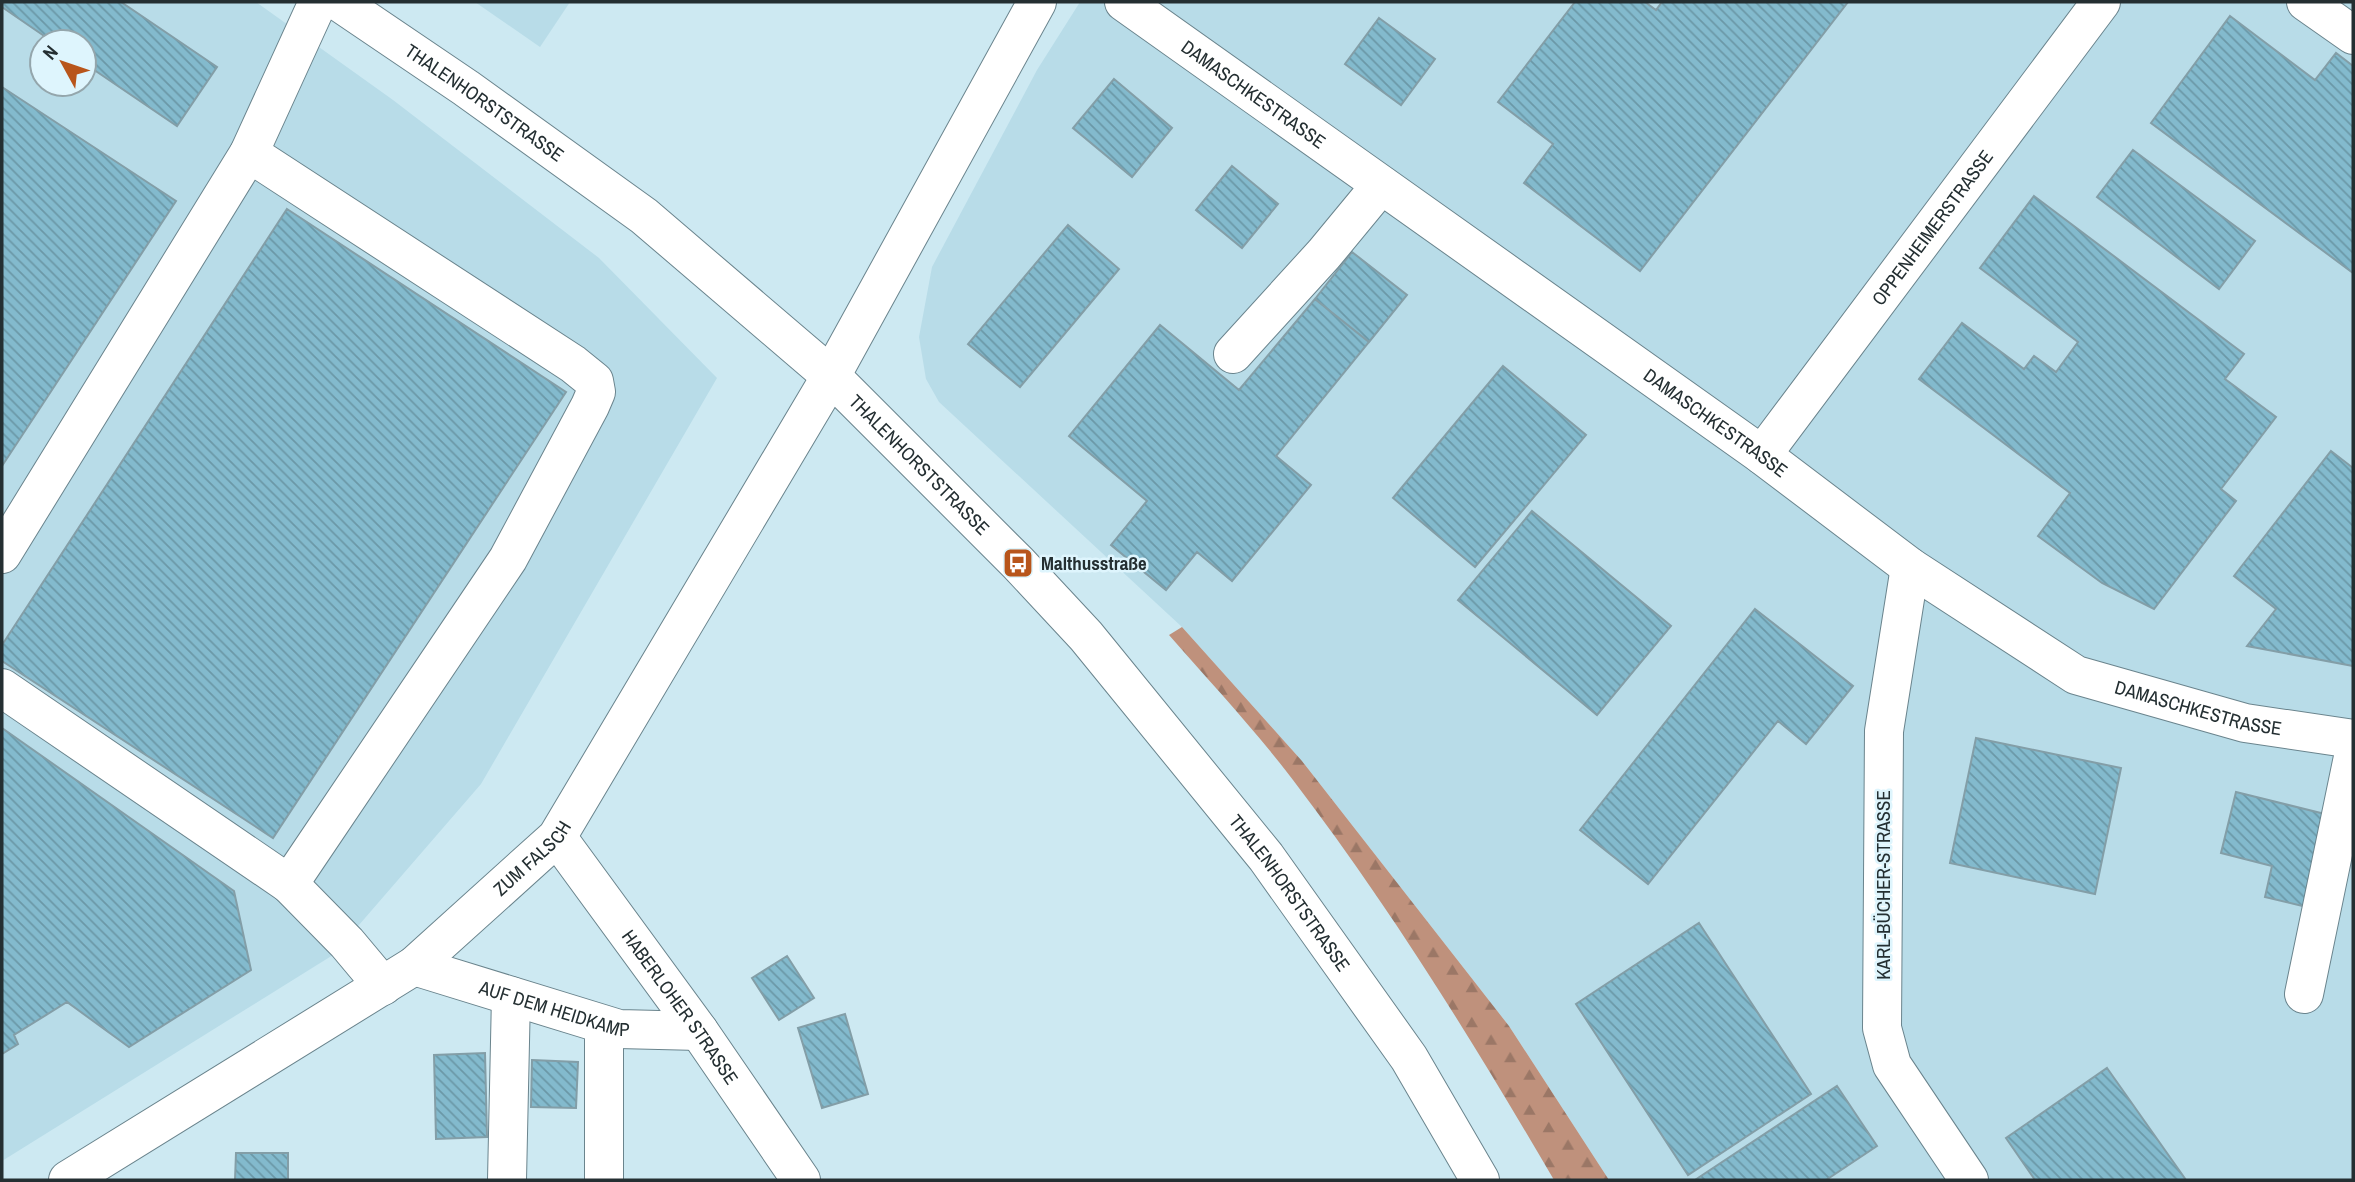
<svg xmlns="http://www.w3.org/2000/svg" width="2355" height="1182" viewBox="0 0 2355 1182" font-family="'Archivo Narrow',sans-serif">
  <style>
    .built { fill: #b8dce8; fill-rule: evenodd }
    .forest { fill: url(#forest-firs) }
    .building { fill: url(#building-back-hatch); stroke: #839ea7; stroke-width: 2 }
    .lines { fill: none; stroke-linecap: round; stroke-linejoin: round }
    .minor-casing { stroke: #6a848d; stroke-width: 40 }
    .major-casing { stroke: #6a848d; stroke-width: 40 }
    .minor { stroke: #fff; stroke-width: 38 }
    .major { stroke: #fff; stroke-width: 38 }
    .labels { text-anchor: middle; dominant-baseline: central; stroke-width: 5; stroke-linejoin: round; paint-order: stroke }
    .street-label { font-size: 19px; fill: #242f32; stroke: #def5fd }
    .poi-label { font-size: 19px; font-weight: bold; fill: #242f32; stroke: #def5fd; text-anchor: start }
  </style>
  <defs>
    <pattern id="forest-firs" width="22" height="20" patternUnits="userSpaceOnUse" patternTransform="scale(1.75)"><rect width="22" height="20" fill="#bf917c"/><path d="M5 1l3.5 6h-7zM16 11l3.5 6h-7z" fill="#9b7766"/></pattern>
    <pattern id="building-back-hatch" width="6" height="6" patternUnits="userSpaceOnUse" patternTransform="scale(1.75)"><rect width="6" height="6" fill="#83bacd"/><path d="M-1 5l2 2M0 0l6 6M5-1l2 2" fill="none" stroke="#6b98a7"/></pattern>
  </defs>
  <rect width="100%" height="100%" fill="#cde9f2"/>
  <path class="built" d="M2 2H256L393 100 599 258 717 378 481 784 333 955 2 1161ZM42 42H84V84H42Z
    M475 2H570L540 47Z
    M1080 2H2353V1180H1609L1509 1026 1302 761 1182 627 939 402 926 379 919 337 932 267 1037 70Z"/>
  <path class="forest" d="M1182 627 1302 761 1509 1026 1609 1180H1554C1474 1043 1390 907 1293 780 1255 730 1211 683 1169 635Z"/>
  <path class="building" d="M2 2H121L217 67 177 126 84 63V42H53L2 7Z
    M1575 2H1645L1656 10 1662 2H1848L1640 271 1524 183 1553 144 1498 102Z
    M2230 16 2315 80 2336 53 2353 66V273L2151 123Z
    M1379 18 1435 59 1401 105 1345 64Z
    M1114 79 1172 128 1132 177 1073 128Z
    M2 87 176 201 2 466Z
    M2133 150 2255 241 2219 289 2097 197Z
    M1232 166 1278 204 1242 248 1196 210Z
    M2034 196 2244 354 2225 379 2276 417 2221 489 2236 501 2154 609 2102 583 2038 536 2070 493 1919 379 1962 323 2024 369 2034 356 2056 372 2078 342 1980 268Z
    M287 209 566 392 273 838 2 661V645Z
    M1068 225 1119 269 1020 387 968 344Z
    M1352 252 1407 295 1369 342 1315 299Z
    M1315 299 1369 342 1276 456 1311 485 1232 581 1197 552 1166 590 1111 545 1147 501 1069 436 1160 325 1239 390Z
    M1503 366 1586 435 1475 567 1393 498Z
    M2331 451 2353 468V666L2247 646 2276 609 2234 576Z
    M1532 511 1671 626 1597 715 1458 600Z
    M1755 609 1853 686 1806 744 1778 721 1648 884 1580 830Z
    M2 728 234 891 251 970 129 1047 67 1002 14 1035 18 1044 2 1054Z
    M1976 738 2121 768 2095 894 1950 863Z
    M2236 792 2337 817 2315 909 2265 897 2272 866 2221 853Z
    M1699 923 1811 1094 1688 1175 1576 1004Z
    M787 956 814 998 779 1020 752 978Z
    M845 1014 868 1094 822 1108 798 1028Z
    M485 1053 487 1137 436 1139 434 1055Z
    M532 1060 578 1062 576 1108 531 1107Z
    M2107 1068 2186 1180H2035L2006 1138Z
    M1837 1086 1877 1146 1826 1180H1695Z
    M236 1153H288V1180H235Z"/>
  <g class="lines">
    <g class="minor-casing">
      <g id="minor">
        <path id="s1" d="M1124 2 1762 455 1910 567 2076 675 2245 723 2353 739"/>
        <path d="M2306 2 2353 35"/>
        <path d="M1233 354 1324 254 1381 185"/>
        <path id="s2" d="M1762 455 2101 2"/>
        <path d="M2 554 249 153 318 2"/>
        <path d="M1910 567 1884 731 1882 1028 1892 1065 1969 1180"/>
        <path d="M2 688 289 884 508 559 590 406 596 392 594 381 573 364 249 153"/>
        <path id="s3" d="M557 837 699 1031 801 1180"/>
        <path d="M289 884 347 943 383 986"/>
        <path id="s4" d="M414 966 619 1029 699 1031"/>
        <path d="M2304 994 2353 757"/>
        <path id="s5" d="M68 1180 414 966 557 837 831 376 1037 2"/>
        <path d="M507 1180 511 996"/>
        <path d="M604 1180V1025"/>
      </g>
    </g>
    <g class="major-casing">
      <g id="major">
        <path id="s6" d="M339 2 466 88 644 216 831 376 1018 563 1086 636 1266 857 1409 1058 1480 1180"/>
      </g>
    </g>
    <use href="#minor" class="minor"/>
    <use href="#major" class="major"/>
  </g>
  <defs>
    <g id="bus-square" transform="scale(1.575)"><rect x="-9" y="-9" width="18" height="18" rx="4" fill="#b8551b" stroke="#def5fd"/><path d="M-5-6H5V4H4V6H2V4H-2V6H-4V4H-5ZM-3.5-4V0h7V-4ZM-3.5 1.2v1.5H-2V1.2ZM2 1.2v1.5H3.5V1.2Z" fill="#fff"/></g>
  </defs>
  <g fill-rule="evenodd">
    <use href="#bus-square" x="1018" y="563"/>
  </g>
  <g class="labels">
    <g class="street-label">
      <text stroke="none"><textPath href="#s1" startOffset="159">DAMASCHKESTRASSE</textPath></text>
      <text stroke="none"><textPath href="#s6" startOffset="177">THALENHORSTSTRASSE</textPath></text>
      <text stroke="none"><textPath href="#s2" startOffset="284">OPPENHEIMERSTRASSE</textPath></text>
      <text stroke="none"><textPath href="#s1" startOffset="726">DAMASCHKESTRASSE</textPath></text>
      <text stroke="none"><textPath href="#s6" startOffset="744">THALENHORSTSTRASSE</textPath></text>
      <text stroke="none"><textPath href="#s1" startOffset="1293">DAMASCHKESTRASSE</textPath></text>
      <text stroke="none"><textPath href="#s5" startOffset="567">ZUM FALSCH</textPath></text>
      <text transform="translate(1883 885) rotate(-90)">KARL-BÜCHER-STRASSE</text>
      <text stroke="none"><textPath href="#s6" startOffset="1311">THALENHORSTSTRASSE</textPath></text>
      <text stroke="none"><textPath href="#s4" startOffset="147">AUF DEM HEIDKAMP</textPath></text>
      <text stroke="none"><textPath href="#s3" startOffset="210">HABERLOHER STRASSE</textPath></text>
    </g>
    <g class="poi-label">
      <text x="1041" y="563">Malthusstraße</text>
    </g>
  </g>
  <rect width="2355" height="1182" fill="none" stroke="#242f32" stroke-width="7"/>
  <g transform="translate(63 63) rotate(310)"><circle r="33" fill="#def5fd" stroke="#94a6ac" stroke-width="2"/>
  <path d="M0-5L12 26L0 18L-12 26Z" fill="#b8551b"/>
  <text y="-10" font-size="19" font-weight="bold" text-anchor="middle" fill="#242f32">N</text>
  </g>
</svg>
